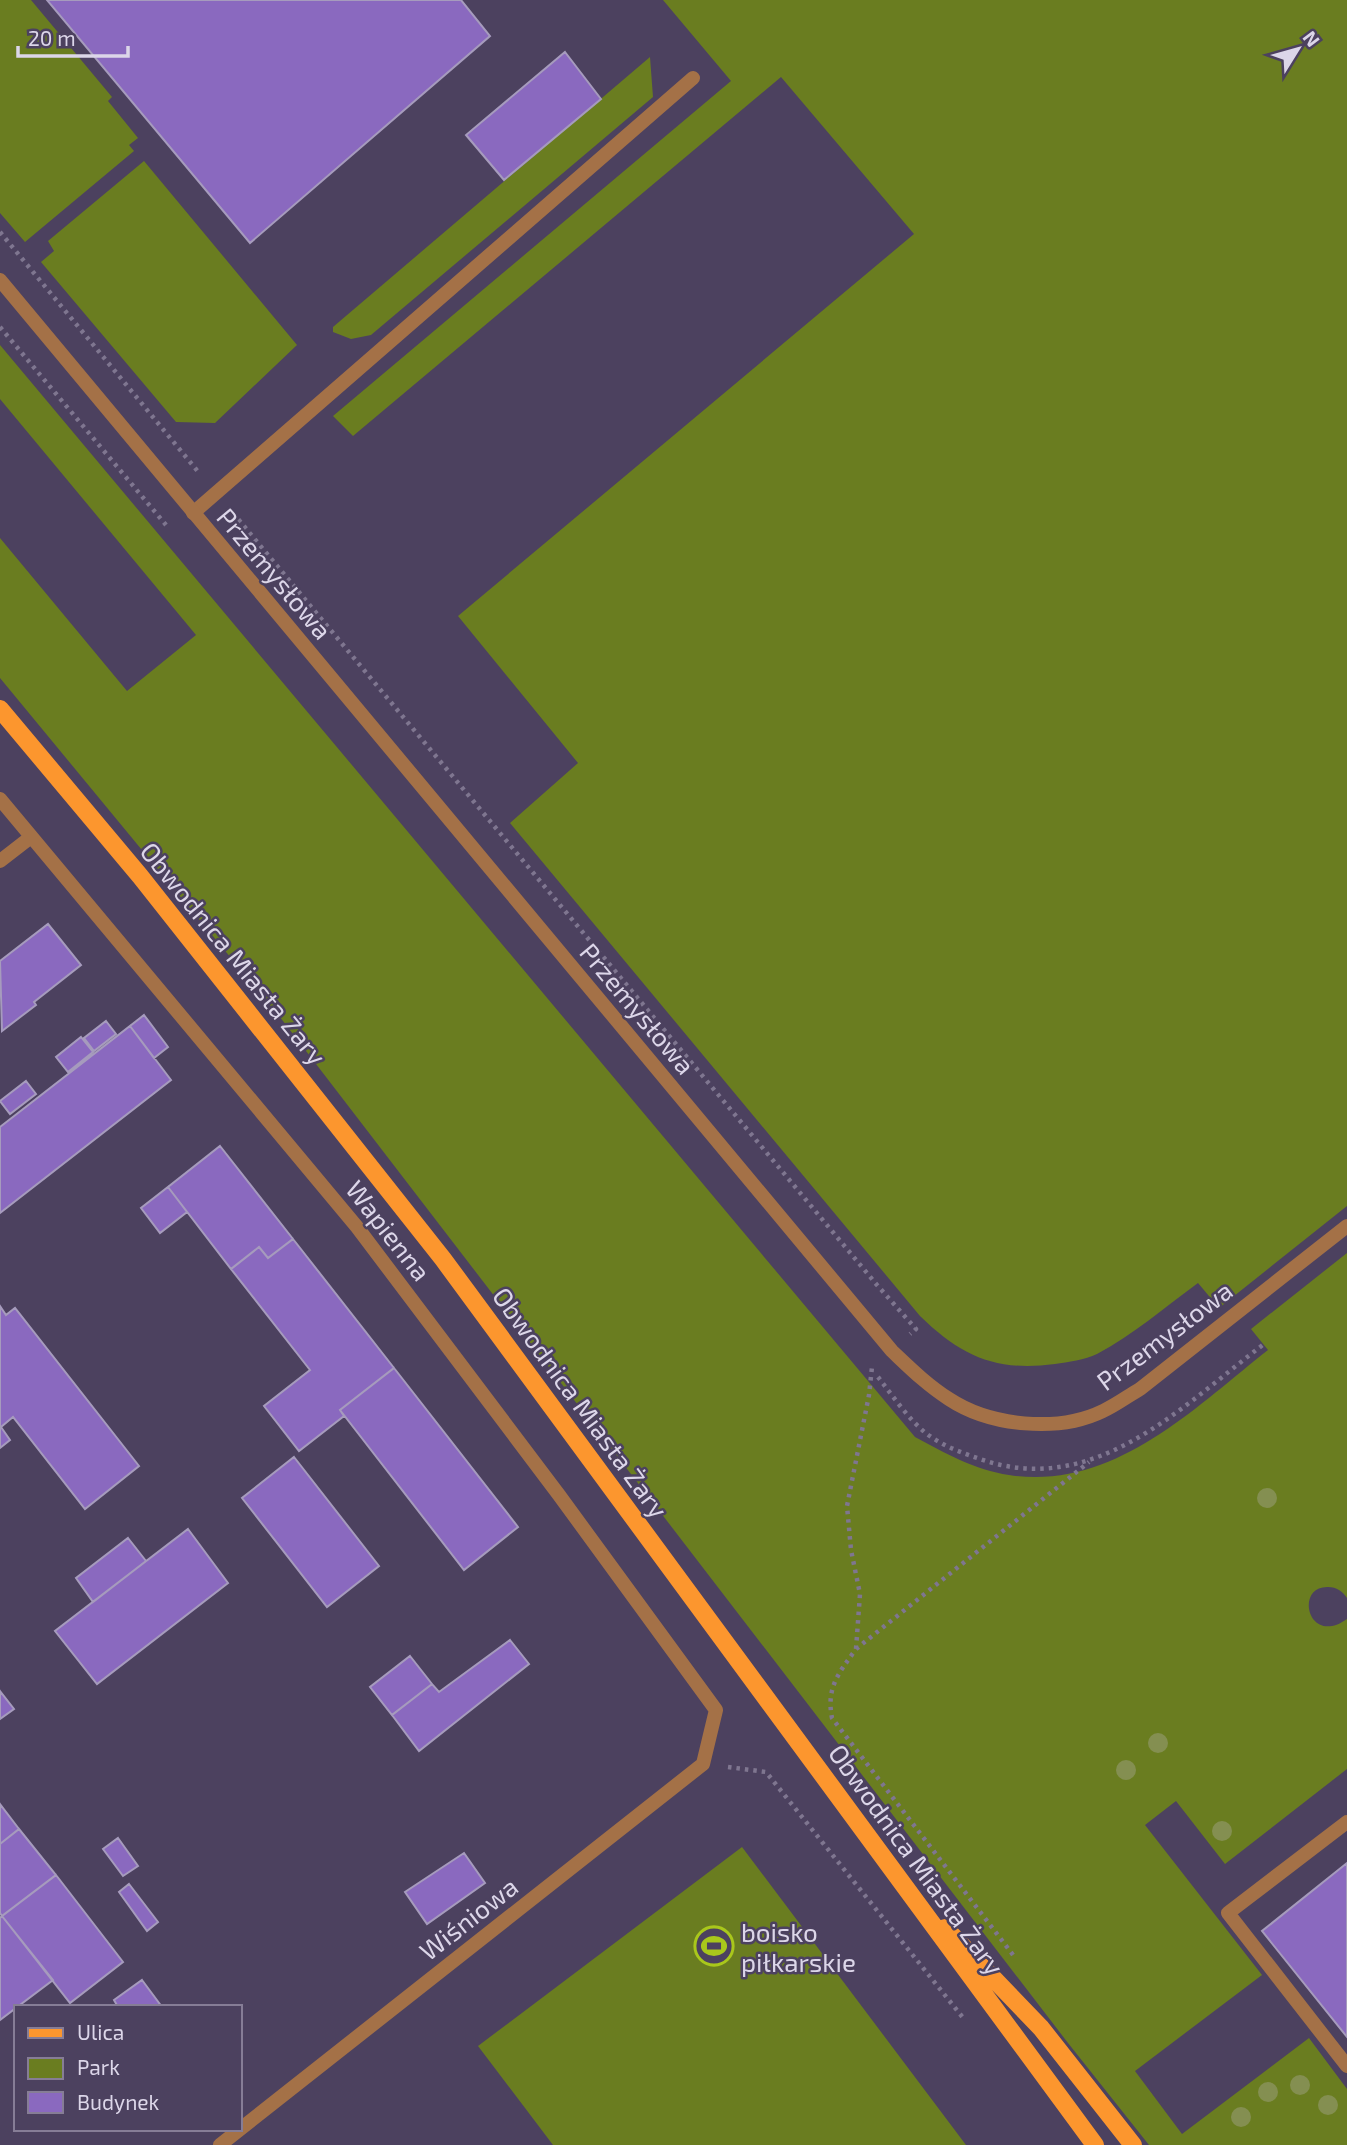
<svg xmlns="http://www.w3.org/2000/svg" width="1347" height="2145" viewBox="0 0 1347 2145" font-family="'Exo 2',sans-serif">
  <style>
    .green { fill: #6a7d20 }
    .building { fill: #8a69bf; stroke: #a69bbd; stroke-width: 2 }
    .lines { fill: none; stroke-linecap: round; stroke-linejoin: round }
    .path { stroke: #7f7690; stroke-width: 4.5; stroke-dasharray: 3.5 5; stroke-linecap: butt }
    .service { stroke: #a47147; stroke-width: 14 }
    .minor { stroke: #a47147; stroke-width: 14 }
    .primary { stroke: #fc962e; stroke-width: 18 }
    .tree { fill: #848f51 }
    .labels { text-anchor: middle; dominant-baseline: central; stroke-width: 5; stroke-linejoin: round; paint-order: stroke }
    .street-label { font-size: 26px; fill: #dcd6e9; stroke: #4c415f }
    .poi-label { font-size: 26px; fill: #dcd6e9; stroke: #4c415f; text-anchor: start }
  </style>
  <rect width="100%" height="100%" fill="#4c415f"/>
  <path class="green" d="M0 0H31L112 97 108 101 138 138 129 145 134 151 25 242 0 213Z
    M663 0H1347V1206L1219 1308 1198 1283C1165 1307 1133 1335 1097 1354 1085 1360 1068 1362 1055 1364 996 1372 961 1356 920 1316L510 823 578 763 458 616 914 234 781 77 353 436 333 416 731 81Z
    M650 57 653 97 371 335 351 339 333 332V327Z
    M144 161 297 345 215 423 176 422 41 262 54 251 48 241Z
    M0 345 915 1437C945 1453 975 1470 1009 1475 1113 1491 1193 1409 1268 1350L1251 1329 1347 1253V1598C1342 1591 1337 1587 1328 1587 1294 1586 1308 1647 1347 1619V1769L1225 1864 1176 1801 1145 1825 1262 1975 1135 2071 1182 2134 1309 2038 1347 2089V2145H1149L1068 2043 283 1021 0 678V538L127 691 196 635 0 399Z
    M742 1847 966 2145H553L478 2046Z"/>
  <path class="building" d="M47 0H461L490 36 250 243Z
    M565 52 601 99 504 180 466 135Z
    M48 924 81 965 34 1002 36 1005 2 1031 0 961Z
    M144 1015 168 1047 154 1058 130 1026Z
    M106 1021 116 1034 94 1051 84 1038Z
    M130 1026 171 1080 0 1213V1127Z
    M81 1037 93 1052 68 1072 56 1057Z
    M26 1081 36 1094 10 1114 0 1101Z
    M220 1146 293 1239 268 1258 259 1247 231 1269 168 1187Z
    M168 1187 187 1212 160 1233 141 1208Z
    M293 1239 394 1368 340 1410 344 1416 299 1451 264 1406 310 1370 231 1269 259 1247 268 1258Z
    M0 1306 6 1315 15 1308 139 1466 85 1509 13 1417 1 1427 10 1440 0 1448Z
    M394 1368 518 1527 464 1570 340 1410Z
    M294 1457 379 1566 327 1607 242 1498Z
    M188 1529 228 1583 97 1684 55 1631Z
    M128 1538 146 1561 93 1602 76 1578Z
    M510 1640 529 1664 419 1751 392 1715 432 1684 439 1692Z
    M410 1656 432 1684 392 1715 370 1687Z
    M0 1691 14 1709 0 1719Z
    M0 1804 19 1829 0 1844Z
    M19 1829 56 1875 2 1916 0 1913V1844Z
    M118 1838 138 1866 123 1876 103 1849Z
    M464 1853 485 1883 427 1924 405 1892Z
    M1347 1863V2037L1262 1931Z
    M56 1875 123 1962 70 2003 2 1916Z
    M129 1884 158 1922 147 1931 119 1892Z
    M2 1916 53 1980 0 2020V1918Z
    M142 1980 162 2007H118L114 2000Z"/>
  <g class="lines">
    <path class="path" d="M0 232 200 474
      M0 327 166 525
      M233 513 877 1285 916 1329 910 1334
      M878 1377C893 1396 908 1419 927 1434 943 1446 962 1453 980 1459 1094 1499 1181 1407 1264 1344
      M856 1649 860 1594 851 1550 847 1506 869 1395 872 1367
      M728 1767 766 1772 964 2019
      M1013 1955 832 1718C826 1687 839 1673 856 1649L1089 1462"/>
    <path class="service" d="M193 513 693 78
      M1347 1822 1228 1913 1347 2066"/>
    <path class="minor" d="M0 280 892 1351C910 1368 927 1385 949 1399 990 1426 1058 1433 1103 1411 1116 1405 1128 1396 1140 1389L1347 1226
      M0 799 357 1227 559 1495 716 1710 703 1764 220 2145
      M0 861 31 837"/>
    <path class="primary" d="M0 709 140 876 443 1259 1095 2145
      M945 1928 1041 2028 1133 2145"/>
  </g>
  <g class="tree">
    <circle cx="1267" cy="1498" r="10"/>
    <circle cx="1158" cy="1743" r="10"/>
    <circle cx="1126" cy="1770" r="10"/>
    <circle cx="1222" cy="1831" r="10"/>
    <circle cx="1300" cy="2085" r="10"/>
    <circle cx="1268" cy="2092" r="10"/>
    <circle cx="1328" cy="2105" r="10"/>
    <circle cx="1241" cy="2117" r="10"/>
  </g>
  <defs>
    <g id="stadium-ring" transform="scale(2.0125)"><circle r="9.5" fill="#4c415f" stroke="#a9c71b" stroke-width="1.5"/><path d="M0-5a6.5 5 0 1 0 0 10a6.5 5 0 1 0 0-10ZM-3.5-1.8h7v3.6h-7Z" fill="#a9c71b"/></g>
  </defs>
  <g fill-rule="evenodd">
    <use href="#stadium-ring" x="714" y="1946"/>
  </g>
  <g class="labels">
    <g class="street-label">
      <text transform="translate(275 573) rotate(50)">Przemysłowa</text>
      <text transform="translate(234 953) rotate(51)">Obwodnica Miasta Żary</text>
      <text transform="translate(638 1008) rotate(50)">Przemysłowa</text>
      <text transform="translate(389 1230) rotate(52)">Wapienna</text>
      <text transform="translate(1164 1335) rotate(-37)">Przemysłowa</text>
      <text transform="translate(581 1402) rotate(54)">Obwodnica Miasta Żary</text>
      <text transform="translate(917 1859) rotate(54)">Obwodnica Miasta Żary</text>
      <text transform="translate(468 1918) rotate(-38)">Wiśniowa</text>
    </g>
    <g class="poi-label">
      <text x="741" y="1931">boisko<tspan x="741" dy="30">piłkarskie</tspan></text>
    </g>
  </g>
  <rect x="14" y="2005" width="228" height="126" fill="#4c415f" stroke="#867d96" stroke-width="2"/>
  <rect x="28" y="2028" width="35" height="10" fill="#fc962e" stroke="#867d96" stroke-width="2"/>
  <text x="77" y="2040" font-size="21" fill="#dcd6e9">Ulica</text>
  <rect x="28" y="2058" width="35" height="21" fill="#6a7d20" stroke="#867d96" stroke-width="2"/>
  <text x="77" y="2075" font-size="21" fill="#dcd6e9">Park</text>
  <rect x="28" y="2092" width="35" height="21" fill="#8a69bf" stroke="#867d96" stroke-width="2"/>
  <text x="77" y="2110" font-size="21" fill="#dcd6e9">Budynek</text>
  <g transform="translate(1298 49) rotate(53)" stroke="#4c415f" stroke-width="5" paint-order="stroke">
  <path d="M0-5L12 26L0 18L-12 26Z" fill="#dcd6e9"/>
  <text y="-10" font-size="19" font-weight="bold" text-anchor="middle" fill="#dcd6e9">N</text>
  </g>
  <path d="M18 46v10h110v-10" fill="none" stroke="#dcd6e9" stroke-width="3.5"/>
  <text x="28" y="46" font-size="21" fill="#dcd6e9" stroke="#4c415f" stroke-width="5" paint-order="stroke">20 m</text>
</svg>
